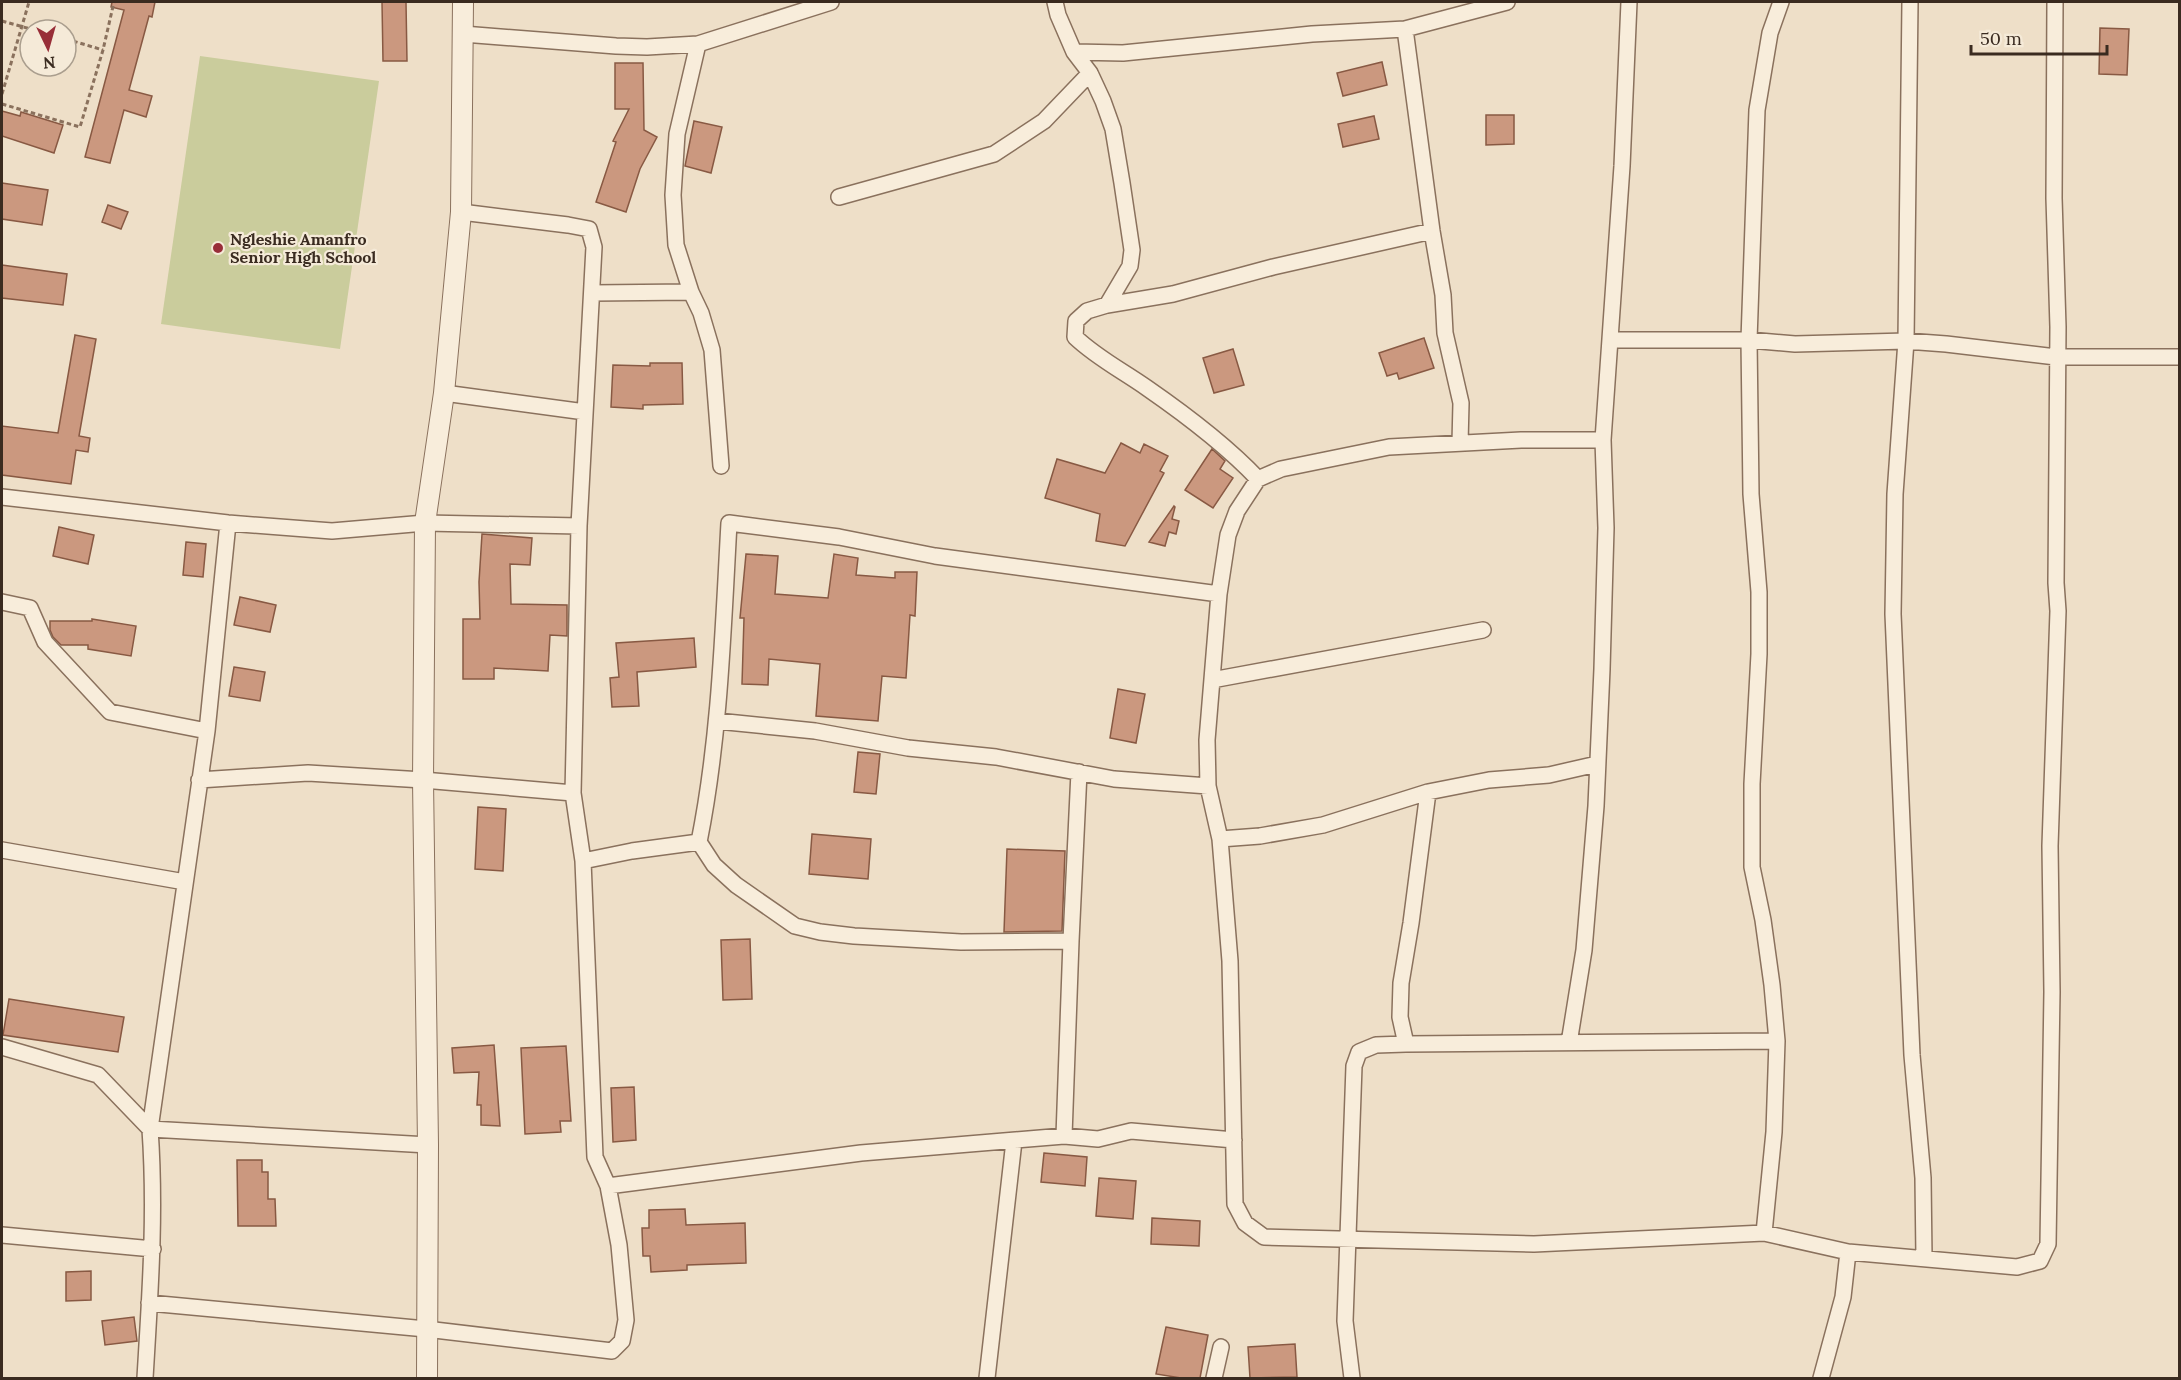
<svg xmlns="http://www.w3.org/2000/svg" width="2181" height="1380" viewBox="0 0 2181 1380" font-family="Lora,serif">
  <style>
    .green { fill: #cacc9c }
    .building { fill: #cb987f; stroke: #885943; stroke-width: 1.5 }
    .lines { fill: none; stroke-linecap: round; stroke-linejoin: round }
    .minor-casing { stroke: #8a715d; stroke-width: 18 }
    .tertiary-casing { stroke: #8a715d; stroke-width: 22 }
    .path { stroke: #8a715d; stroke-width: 3; stroke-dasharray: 4.5 3; stroke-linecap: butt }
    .minor { stroke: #f8eddb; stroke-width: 15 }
    .tertiary { stroke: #f8eddb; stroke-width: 20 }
    .poi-dot { fill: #982e38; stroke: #f5ead8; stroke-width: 2 }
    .labels { text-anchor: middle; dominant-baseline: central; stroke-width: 4.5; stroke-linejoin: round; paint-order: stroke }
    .poi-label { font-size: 16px; font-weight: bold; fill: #3a2b20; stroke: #f5ead8; text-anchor: start }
  </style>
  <rect width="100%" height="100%" fill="#eedfc8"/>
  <path class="green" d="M200 56 379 81 340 349 161 324Z"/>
  <path class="building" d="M112 2H155L152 17 149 16 129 90 152 96 146 117 124 110 110 163 85 157 124 10 111 7Z
    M382 2H406L407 61H383Z
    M2100 28 2129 29 2127 75 2099 74Z
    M1382 62 1387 85 1343 96 1337 73Z
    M615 63H643L644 130 657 137 640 169 626 212 596 202 616 142 613 141 629 109H615Z
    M2 111 20 116 21 112 63 125 54 153 2 136Z
    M1486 115H1514V144L1486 145Z
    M1374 116 1379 139 1343 147 1338 124Z
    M694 121 722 127 711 173 685 166Z
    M2 183 48 190 42 225 2 219Z
    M108 205 128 212 121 229 102 222Z
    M2 265 67 274 63 305 2 298Z
    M75 335 96 339 79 436 90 438 88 452 76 450 71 484 2 475V426L58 433Z
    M1424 338 1434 368 1399 379 1397 373 1387 376 1379 353Z
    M1233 349 1244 385 1214 393 1203 358Z
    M650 363H682L683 404 643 405V409L611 407 613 365 650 366Z
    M1121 443 1140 453 1144 444 1168 456 1160 471 1164 473 1125 546 1096 541 1100 514 1045 498 1057 459 1105 473Z
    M1212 449 1225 461 1220 469 1233 478 1213 508 1185 490Z
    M1174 506 1175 507 1172 519 1179 521 1176 534 1169 532 1165 546 1149 542Z
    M59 527 94 535 88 564 53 556Z
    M482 534 532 538 530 565 510 564 511 604 567 605V636L550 635 548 671 494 668V679H463V619H480L479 582Z
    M186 542 206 544 203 577 183 575Z
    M746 554 778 556 775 594 828 598 834 554 858 558 856 575 895 578V572H917L915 616 910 615 906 678 882 676 878 721 816 716 820 664 769 659 768 685 742 684 744 618H740Z
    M240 597 276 605 270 632 234 625Z
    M92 619 136 626 131 656 88 649V645H61L53 637 50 630V621H92Z
    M694 638 696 667 637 672 639 706 612 707 610 678 619 677 616 643Z
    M234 667 265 672 260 701 229 696Z
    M1118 689 1145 694 1136 743 1110 738Z
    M858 752 880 754 876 794 854 792Z
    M478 807 506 809 503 871 475 869Z
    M812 834 871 839 868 879 809 874Z
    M1007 849 1065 851 1062 931 1004 932Z
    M750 939 752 999 723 1000 721 940Z
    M9 999 124 1017 118 1052 3 1035Z
    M494 1045 500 1126 481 1125V1105H477L479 1072 454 1073 452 1048Z
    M566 1046 571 1121H560L561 1132 525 1134 521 1048Z
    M634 1087 636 1140 613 1142 611 1088Z
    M1044 1153 1087 1157 1085 1186 1041 1182Z
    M237 1160H262V1172H268V1199H275L276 1226H238Z
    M1099 1178 1136 1181 1133 1219 1096 1216Z
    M685 1209 686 1225 745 1223 746 1263 687 1265V1270L651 1272 650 1256H643L642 1228H649V1210Z
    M1152 1218 1200 1221 1199 1246 1151 1244Z
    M91 1271V1300L66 1301V1272Z
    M134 1317 137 1341 105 1345 102 1321Z
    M1166 1327 1208 1335 1200 1378H1181L1156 1374Z
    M1295 1344 1297 1377 1250 1378 1248 1347Z"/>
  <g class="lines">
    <g class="minor-casing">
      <path id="minor" d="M1055 2 1058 15 1074 52 1090 73 1103 101 1113 129 1122 183 1132 250 1130 266 1107 305
        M1910 2 1906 341 1895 494 1893 614 1912 1055 1923 1178 1924 1258
        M1405 29 1432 231 1443 295 1445 333 1461 403 1460 443
        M463 34 616 46 647 47 698 44 831 2
        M698 44 677 134 673 195 676 245 691 292 701 313 712 350 721 466
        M1074 52 1123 53 1312 34 1405 29 1507 2
        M839 197 994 154 1044 121 1090 73
        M593 293 691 292
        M1611 340H1749L1795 344 1906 341 1946 344 2056 357H2180
        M444 393 585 412
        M1603 440H1521L1389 447 1281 469 1258 479 1237 511 1228 535 1219 594 1207 740 1208 786 1220 839 1230 961 1235 1204 1245 1223 1264 1237 1534 1244 1764 1233 1848 1252 2017 1267 2040 1261 2048 1244 2052 992 2050 846 2058 611 2056 583 2058 327 2054 198 2055 2
        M1258 479C1225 444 1186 415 1147 388 1123 371 1097 358 1075 337L1076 321 1087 311 1107 305 1173 294 1273 267 1432 231
        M2 497 228 523 332 531 425 523 579 526
        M2 602 30 608 45 642 110 712 207 731
        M1212 680 1483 630
        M717 721 815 731 908 748 996 757 1114 779 1208 786
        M199 780 308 773 423 780 573 793
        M1220 839 1260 836 1323 825 1428 792 1489 780 1549 775 1597 764
        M699 842 714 865 736 885 795 926 820 932 854 936 961 942 1071 941
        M2 850 185 882
        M583 861 632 851 699 842C720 737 723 630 729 523L839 537 935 556 1219 594
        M1569 1043 1584 950 1596 806 1602 669 1606 528 1603 440 1622 166 1629 2
        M1406 1044 1400 1017 1401 983 1411 923 1428 792
        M2 1047 98 1075 150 1129 428 1145
        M1064 1136 1071 941 1079 772
        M608 1186 861 1153 1064 1136 1098 1139 1131 1131 1234 1140
        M1764 1233 1774 1132 1777 1041 1772 985 1763 920 1752 867V784L1759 654V592L1751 494 1749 340 1757 110 1770 33 1781 2
        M2 1235 153 1249
        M149 1303 426 1329 612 1351 622 1341 626 1320 619 1245 608 1186 595 1157 583 861 573 793 579 526 594 247 589 229 568 225 461 212
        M145 1378C150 1294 156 1214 150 1129L207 731 228 523
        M987 1378 1014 1141
        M1214 1378 1221 1347
        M1352 1378 1345 1321 1354 1066 1359 1052 1376 1045 1406 1044 1777 1041
        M1821 1378 1843 1297 1848 1252"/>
    </g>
    <g class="tertiary-casing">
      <path id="tertiary" d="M427 1378 428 1145 423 780 425 523 444 393 461 212 463 2"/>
    </g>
    <path class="path" d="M2 21 34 30
      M66 39 103 50
      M2 94 29 2
      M2 104 80 127 103 50 114 2"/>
    <use href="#minor" class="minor"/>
    <use href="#tertiary" class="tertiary"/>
  </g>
  <circle class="poi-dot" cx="218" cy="248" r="6"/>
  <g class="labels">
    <g class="poi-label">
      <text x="230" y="239">Ngleshie Amanfro<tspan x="230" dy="18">Senior High School</tspan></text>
    </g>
  </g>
  <rect width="2181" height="1380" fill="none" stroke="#3a2b20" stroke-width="6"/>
  <g transform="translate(48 48) rotate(175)"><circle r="28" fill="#f5ead8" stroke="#aa9e8e" stroke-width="1.5"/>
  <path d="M0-4.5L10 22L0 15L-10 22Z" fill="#982e38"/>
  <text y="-9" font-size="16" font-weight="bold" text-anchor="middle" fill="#3a2b20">N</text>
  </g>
  <path d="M1971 45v9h136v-9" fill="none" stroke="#3a2b20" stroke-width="3"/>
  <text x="1980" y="45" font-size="18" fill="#3a2b20" stroke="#f5ead8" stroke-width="4.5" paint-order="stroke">50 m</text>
</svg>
